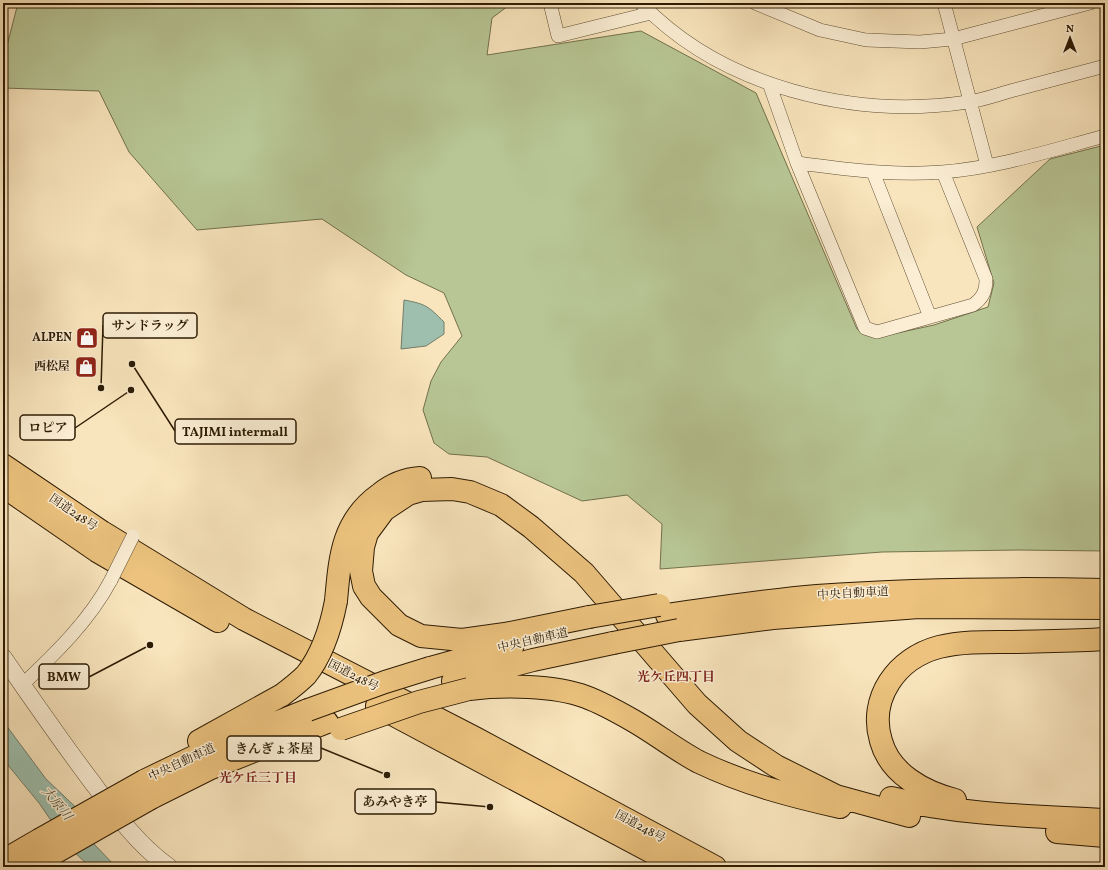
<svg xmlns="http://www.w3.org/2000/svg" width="1108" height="870" viewBox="0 0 1108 870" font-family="Vollkorn,'Noto Serif JP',serif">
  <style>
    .green { fill: #b8c695; stroke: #72704c }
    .water { fill: #9ebfad; stroke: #717d69 }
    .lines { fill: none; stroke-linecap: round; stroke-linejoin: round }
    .minor-casing { stroke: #604e32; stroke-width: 14 }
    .tertiary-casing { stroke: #604e32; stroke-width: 18 }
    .trunk-casing { stroke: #2d1b03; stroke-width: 24 }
    .motorway-casing { stroke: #2d1b03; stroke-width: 24 }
    .minor { stroke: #fbeed4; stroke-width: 13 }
    .tertiary { stroke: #fbeed4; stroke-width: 17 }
    .trunk { stroke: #ecc27e; stroke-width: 22 }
    .motorway { stroke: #ecc27e; stroke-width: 22 }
    .minor-bridge-casing { stroke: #604e32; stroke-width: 14; stroke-linecap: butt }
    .motorway-bridge-casing { stroke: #2d1b03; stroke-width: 24; stroke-linecap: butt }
    .minor-bridge { stroke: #fbeed4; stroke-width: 13 }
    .motorway-bridge { stroke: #ecc27e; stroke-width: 22 }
    .labels { text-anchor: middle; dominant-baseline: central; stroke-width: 3; stroke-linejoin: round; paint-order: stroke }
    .poi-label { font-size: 12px; font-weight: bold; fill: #2d1b03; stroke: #fbeed4; text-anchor: end }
    .street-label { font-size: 12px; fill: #2d1b03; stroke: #fbeed4 }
    .neighbourhood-label { font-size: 13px; font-weight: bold; fill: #7a1f14; stroke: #fbeed4 }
    .water-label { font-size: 13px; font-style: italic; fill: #55543e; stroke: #fbeed4 }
    .leader { fill: none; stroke: #2d1b03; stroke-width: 1.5 }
    .callout-dot { fill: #2d1b03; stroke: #fbeed4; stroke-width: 1.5 }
    .callout { fill: #fbeed4; stroke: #2d1b03; stroke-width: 1.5 }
    .callout-label { font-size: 13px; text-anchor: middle; font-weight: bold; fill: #2d1b03 }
  </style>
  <rect width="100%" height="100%" fill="#f9e5bd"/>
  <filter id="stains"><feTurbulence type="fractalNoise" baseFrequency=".005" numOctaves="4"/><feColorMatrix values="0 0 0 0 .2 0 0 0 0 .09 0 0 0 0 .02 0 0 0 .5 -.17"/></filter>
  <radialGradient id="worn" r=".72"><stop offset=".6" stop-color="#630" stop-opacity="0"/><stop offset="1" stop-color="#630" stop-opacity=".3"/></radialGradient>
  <path class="green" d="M18 3H512L492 18 487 55 641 31 756 93 857 329 879 337 934 325 988 307 994 283 977 227 1050 159 1105 145V551L1018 550 882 552 660 569 662 524 627 495 582 501 487 457 449 454 434 443 423 410 431 381 441 362 462 336 444 293 406 275 322 219 197 230 129 152 99 91 3 88V61Z"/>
  <path class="water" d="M404 300C426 304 428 306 444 322V334L426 346 401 349Z
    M3 721 46 779 85 816 93 843 116 867H90L70 848 39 803 3 759Z"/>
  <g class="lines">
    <g class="minor-casing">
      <path id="minor" d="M550 3 558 36 651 13
        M641 3C723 88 854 119 968 102 983 100 999 94 1014 90 1045 82 1075 74 1105 66
        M755 3 820 30 866 40 920 42 953 39 1090 3
        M944 3 987 165
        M769 83 797 163 865 328 877 332 973 305C983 298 986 291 986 279L943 172
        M797 163C845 169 894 176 942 172 997 168 1052 150 1105 136
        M873 172 930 317
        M22 685C55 654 90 620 111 580"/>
    </g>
    <g class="tertiary-casing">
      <path id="tertiary" d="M3 657C32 699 61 741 92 782 115 813 137 844 169 867"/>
    </g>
    <g class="trunk-casing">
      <path id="trunk" d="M3 465 102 532 244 619 475 738 715 867
        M3 486 97 551 218 621
        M377 706 680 867"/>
    </g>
    <g class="motorway-casing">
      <path id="motorway" d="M336 601C340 557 342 521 380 494 391 485 405 479 420 478
        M667 615C717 608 767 600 817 596 913 589 1009 588 1105 590
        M589 617 505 634 462 640 421 636 399 625 371 597 364 586 361 571 363 547 367 533 384 510 408 494 422 490 452 489 470 492 501 505 531 527 584 573 697 704 738 741 776 766 836 796 909 816
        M679 630 773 618 919 607 1105 608
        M430 668 513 645
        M453 681 533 660 613 643
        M469 689C503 685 554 685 586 697 602 703 618 712 632 720 655 733 676 750 699 762 745 784 791 796 840 807
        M199 741 282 695
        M144 781 204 752 308 710
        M151 798 211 768 327 722
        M891 798C960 815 1034 816 1105 820
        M955 800C924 792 890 774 881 741 868 698 897 658 939 647 963 641 990 642 1014 642 1045 641 1075 641 1105 639
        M1057 832 1105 836
        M3 861 39 840
        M29 867 49 856"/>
    </g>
    <use href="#minor" class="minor"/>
    <use href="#tertiary" class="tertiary"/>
    <use href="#trunk" class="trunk"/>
    <use href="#motorway" class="motorway"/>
    <g class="minor-bridge-casing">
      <path id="minor-bridge" d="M111 580 133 536"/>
    </g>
    <g class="motorway-bridge-casing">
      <path id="motorway-bridge" d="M589 617 659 605
        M613 643 679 630
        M282 695C290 689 299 682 306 675 323 654 331 627 336 601
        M308 710 385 682 430 668
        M341 729 419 702 469 689
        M39 840 144 781
        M49 856 151 798"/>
    </g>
    <use href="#minor-bridge" class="minor-bridge"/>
    <use href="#motorway-bridge" class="motorway-bridge"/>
  </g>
  <defs>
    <g id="shop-square" transform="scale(1.15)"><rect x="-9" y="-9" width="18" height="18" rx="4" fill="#8f2418" stroke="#fbeed4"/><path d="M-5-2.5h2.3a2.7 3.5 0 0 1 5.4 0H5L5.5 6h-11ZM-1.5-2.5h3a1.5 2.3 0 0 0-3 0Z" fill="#fff"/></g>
  </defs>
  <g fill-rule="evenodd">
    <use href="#shop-square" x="87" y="338"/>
    <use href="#shop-square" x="86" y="367"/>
  </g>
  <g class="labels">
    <g class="poi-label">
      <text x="72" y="338">ALPEN</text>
      <text x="70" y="367">西松屋</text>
    </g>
    <g class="street-label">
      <text transform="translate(73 513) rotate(34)">国道248号</text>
      <text transform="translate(853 594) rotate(-3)">中央自動車道</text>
      <text transform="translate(533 641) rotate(-13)">中央自動車道</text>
      <text transform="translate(353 676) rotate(27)">国道248号</text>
      <text transform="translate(182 763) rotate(-25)">中央自動車道</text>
      <text transform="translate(640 827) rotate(28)">国道248号</text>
    </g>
    <g class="neighbourhood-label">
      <text x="676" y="678">光ケ丘四丁目</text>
      <text x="258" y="779">光ケ丘三丁目</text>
    </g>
    <g class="water-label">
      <text transform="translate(56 804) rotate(50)">大原川</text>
    </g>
  </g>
  <path class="leader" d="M101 388L103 325M131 390L75 428M132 364L175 431M150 645L89 677M387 775L321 748M490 807L436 802"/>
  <g class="callout-dot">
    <circle cx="101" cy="388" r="4"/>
    <circle cx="131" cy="390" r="4"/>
    <circle cx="132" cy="364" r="4"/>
    <circle cx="150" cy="645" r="4"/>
    <circle cx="387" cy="775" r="4"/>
    <circle cx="490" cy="807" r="4"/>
  </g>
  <g class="callout">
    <rect x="103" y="313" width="94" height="25" rx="4"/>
    <rect x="20" y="415" width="55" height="25" rx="4"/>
    <rect x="175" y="419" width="121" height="25" rx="4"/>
    <rect x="39" y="664" width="50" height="25" rx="4"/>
    <rect x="227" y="736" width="94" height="25" rx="4"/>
    <rect x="355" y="789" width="81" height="25" rx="4"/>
  </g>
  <g class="callout-label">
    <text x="150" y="330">サンドラッグ</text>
    <text x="48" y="432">ロピア</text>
    <text x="235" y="436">TAJIMI intermall</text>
    <text x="64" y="681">BMW</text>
    <text x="274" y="753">きんぎょ茶屋</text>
    <text x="395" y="806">あみやき亭</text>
  </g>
  <rect width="1108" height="870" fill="none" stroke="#f9e5bd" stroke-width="16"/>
  <rect x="4" y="4" width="1100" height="862" fill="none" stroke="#2d1b03" stroke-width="2"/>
  <rect x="8" y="8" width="1092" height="854" fill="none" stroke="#2d1b03"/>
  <g transform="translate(1070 38)" stroke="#fbeed4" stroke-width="3" paint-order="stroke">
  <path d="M0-3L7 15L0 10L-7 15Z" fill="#2d1b03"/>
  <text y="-6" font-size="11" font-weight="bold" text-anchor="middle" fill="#2d1b03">N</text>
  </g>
  <rect width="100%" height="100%" filter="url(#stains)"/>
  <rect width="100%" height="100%" fill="url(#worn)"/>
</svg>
